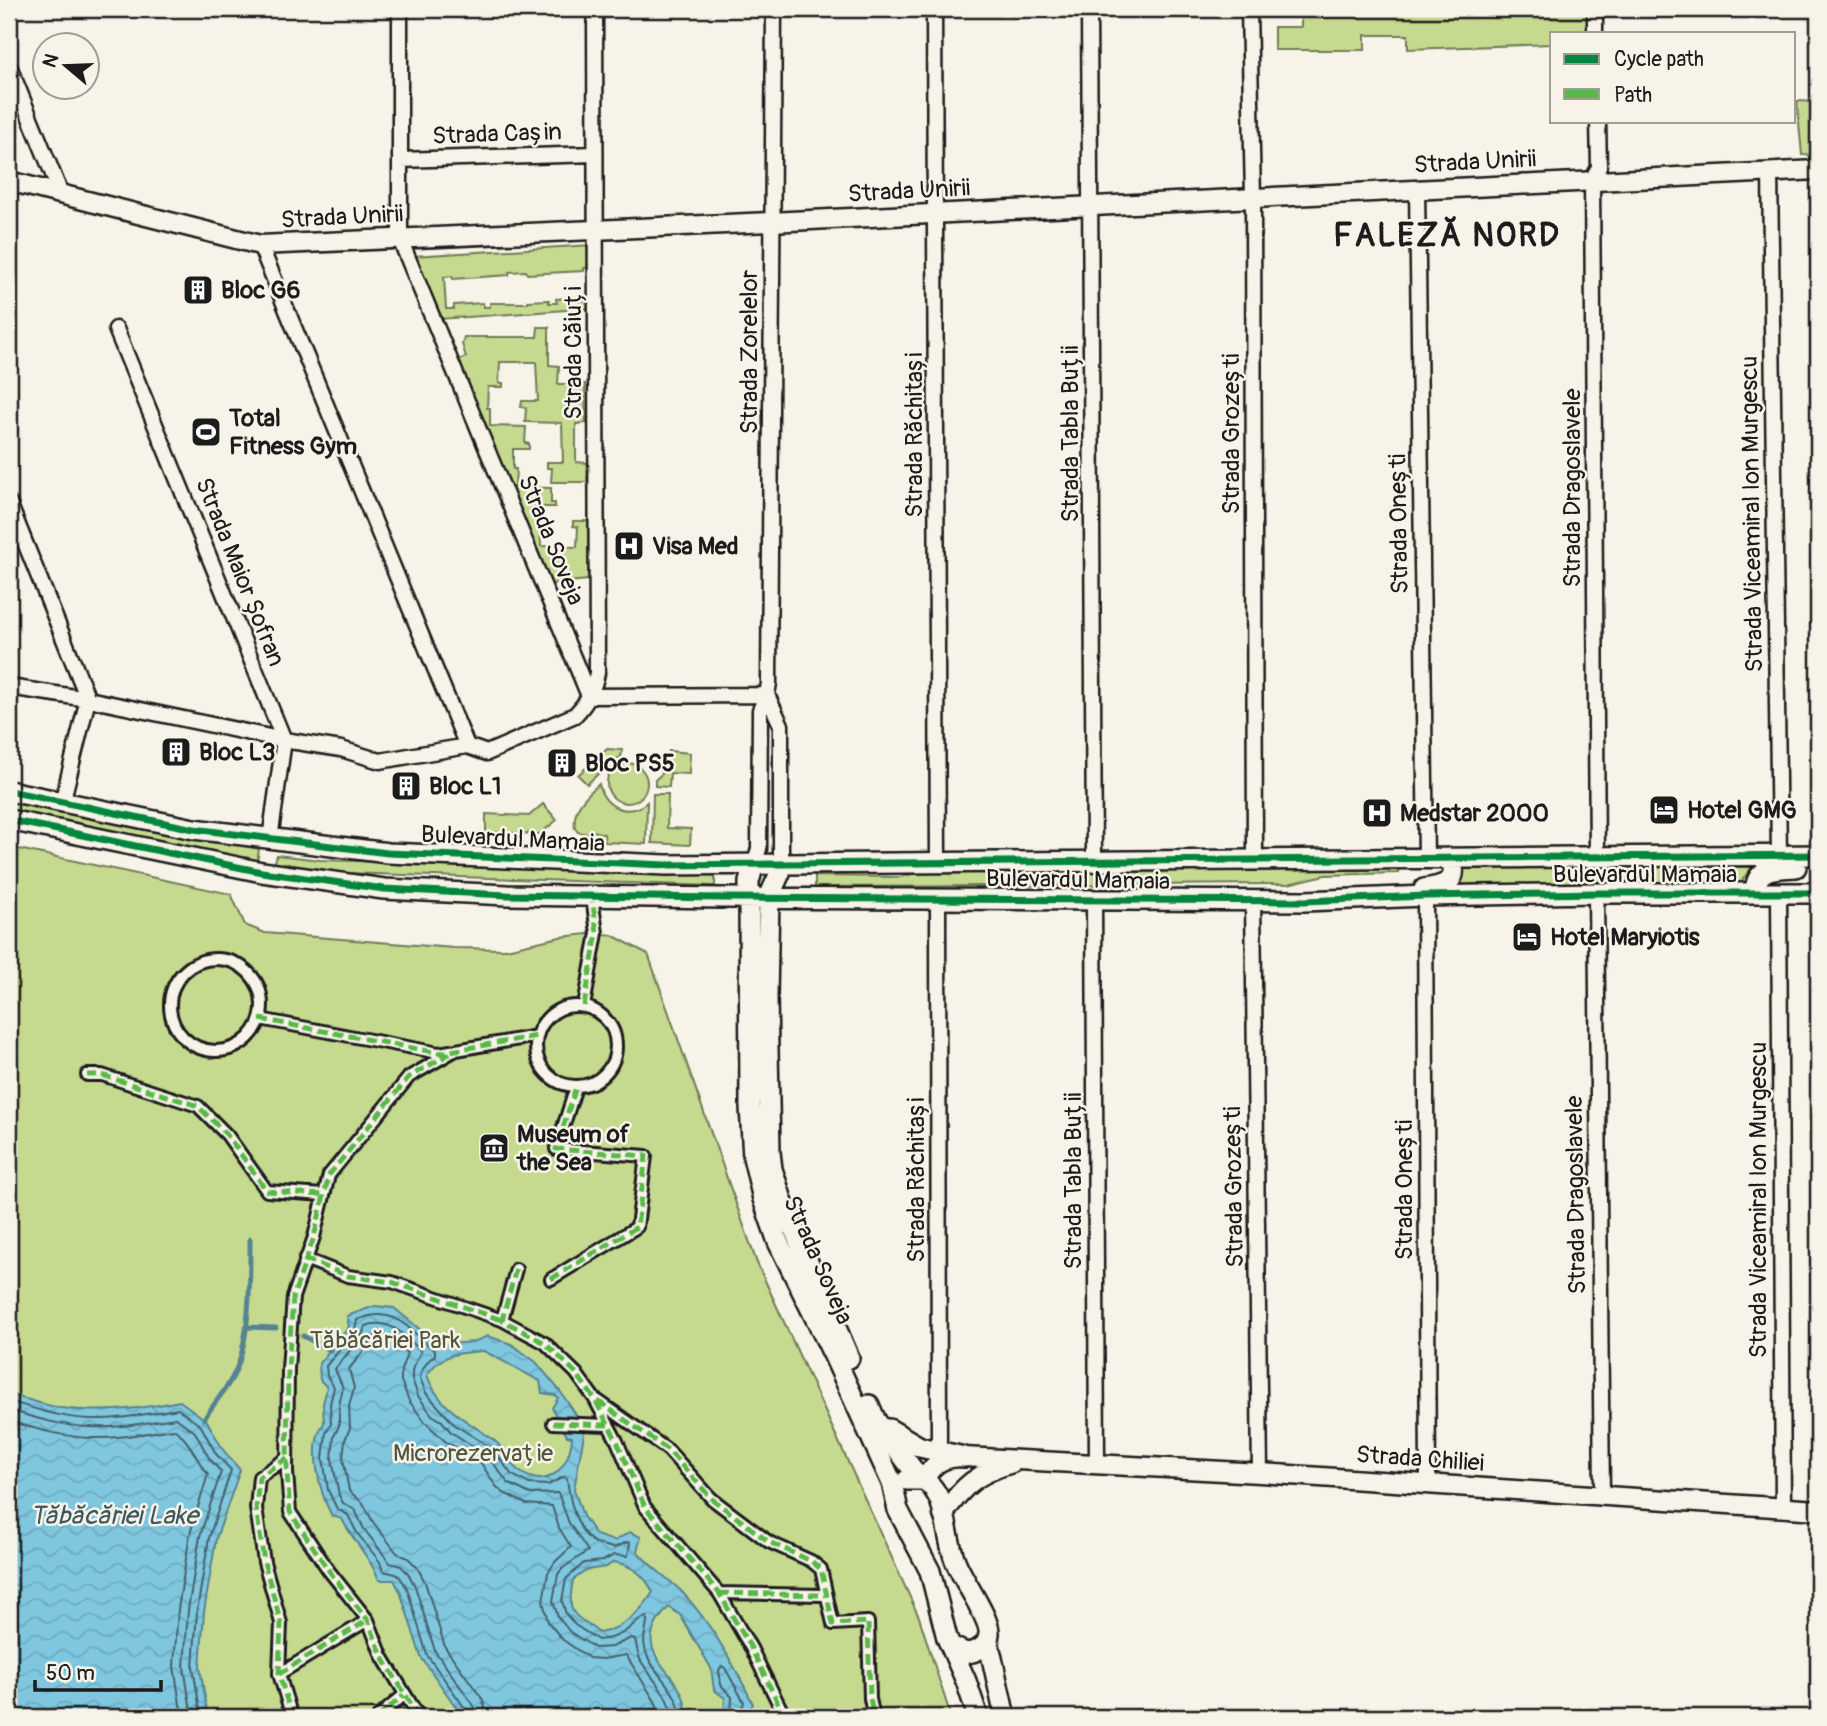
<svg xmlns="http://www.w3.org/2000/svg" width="1827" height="1726" viewBox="0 0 1827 1726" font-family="Pangolin,sans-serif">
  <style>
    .green { fill: #c5da8f; stroke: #707b56; stroke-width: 2 }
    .water { fill: url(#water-waves); stroke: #578391; stroke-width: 2; fill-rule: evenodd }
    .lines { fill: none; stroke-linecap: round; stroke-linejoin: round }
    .shore { stroke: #44606a; stroke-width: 2 }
    .stream { stroke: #578391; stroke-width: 5 }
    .pedestrian-casing { stroke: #1c1c1c; stroke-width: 16 }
    .minor-casing { stroke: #1c1c1c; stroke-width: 19 }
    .tertiary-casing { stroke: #1c1c1c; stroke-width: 23 }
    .secondary-casing { stroke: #1c1c1c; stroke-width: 24 }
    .pedestrian { stroke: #f7f3e8; stroke-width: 10 }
    .minor { stroke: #f7f3e8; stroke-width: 14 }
    .tertiary { stroke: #f7f3e8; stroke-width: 18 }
    .secondary { stroke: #f7f3e8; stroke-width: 19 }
    .quiet { stroke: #58b947; stroke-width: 5; stroke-dasharray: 10 5; stroke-linecap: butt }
    .cycleway-casing { stroke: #f7f3e8; stroke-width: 11 }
    .cycleway { stroke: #00873e; stroke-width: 7 }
    .labels { text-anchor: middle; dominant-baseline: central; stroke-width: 5; stroke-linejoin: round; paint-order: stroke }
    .street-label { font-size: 24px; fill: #1c1c1c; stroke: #f7f3e8 }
    .poi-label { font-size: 24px; font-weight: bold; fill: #1c1c1c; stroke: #f7f3e8; text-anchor: start }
    .park-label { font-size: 24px; fill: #4f553e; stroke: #f7f3e8 }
    .water-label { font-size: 26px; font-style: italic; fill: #3f5860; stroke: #f7f3e8 }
    .district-label { font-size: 32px; font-weight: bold; letter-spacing: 2px; fill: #1c1c1c; stroke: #f7f3e8 }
  </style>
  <defs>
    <pattern id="water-waves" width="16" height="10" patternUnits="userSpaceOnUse" patternTransform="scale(1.75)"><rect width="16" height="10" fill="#7fc7df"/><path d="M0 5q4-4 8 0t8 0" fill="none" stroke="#6daabf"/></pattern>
  </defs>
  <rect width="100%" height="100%" fill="#f7f3e8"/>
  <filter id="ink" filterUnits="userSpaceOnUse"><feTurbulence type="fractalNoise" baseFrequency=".0143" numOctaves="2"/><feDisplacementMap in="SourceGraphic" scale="14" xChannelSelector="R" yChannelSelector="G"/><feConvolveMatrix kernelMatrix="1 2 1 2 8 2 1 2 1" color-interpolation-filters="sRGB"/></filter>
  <g filter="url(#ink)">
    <path class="green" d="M1301 9H1587L1588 33H1552V44L1408 49V35H1365V50H1274V27H1301Z
      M1797 101 1818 102V154L1802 155Z
      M592 245 593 267 584 268V271L527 274 526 271 509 272V275L453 279 452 276 444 277 446 309H454V305L483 303 484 307H490V303H528V301L549 300V303H557L556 299 585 297V301L595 300 594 308 439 319 413 256Z
      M538 327H549V365L559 366 558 384H585L586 423 576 424V462L588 463 587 482H551L552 468H547V462H563L562 423 525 422 526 408 521 407 522 401H538L536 362H500L499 383H503V387H488L487 408H490V426L526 427 525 443 529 444V449H513V469H516L515 487 551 488V503H555V507H539L541 546 577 547 578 527 573 526V521H589L588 580 549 584 456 361 466 357 462 344 464 337H537Z
      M607 749 622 750 621 757 611 762 587 784 578 775Z
      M669 751 690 753 689 774 670 773 669 787 655 786V780L668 768Z
      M607 783a20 20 0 1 1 40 0a20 20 0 1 1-40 0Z
      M599 784C603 808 629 818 647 802L646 844 605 842 604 834 589 830 587 834 578 832 575 828C572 809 585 796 599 784Z
      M653 794H668L667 828 691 829 690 845 652 843Z
      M9 797 259 849 257 863 9 811Z
      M543 804 557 820 540 834 486 832V814L529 816Z
      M9 847 231 894 245 925 265 933 454 948 506 949 560 937 597 933 612 935 648 954 757 1263 919 1617 951 1717H9Z
      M277 855 320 860 715 872V886L319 872 274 865Z
      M1754 864 1743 879V883L1454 885 1459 867Z
      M943 867 1255 871 1398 868V873L1325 875 1288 884 815 887V876L900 877Z"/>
    <path class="water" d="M375 1306 394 1308 439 1345 473 1342 488 1336 511 1344 536 1362 560 1391 578 1418 584 1434 574 1489 583 1516 596 1535 614 1541 630 1532 641 1537 637 1551C650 1567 667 1577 682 1592 711 1623 735 1666 753 1704L744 1717H724L725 1698 714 1690 711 1668 680 1615 669 1607C620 1657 690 1670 686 1717H463L421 1657 400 1591 394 1580H379C371 1558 353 1541 342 1519L332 1516C320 1494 307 1445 324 1423L323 1404 327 1387 320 1380 319 1363 349 1327 347 1316ZM484 1351 540 1381 542 1393 555 1395 558 1398 552 1408 567 1436 572 1437C570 1467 548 1492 519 1471 509 1464 505 1449 495 1441 468 1421 439 1409 427 1375 441 1353 459 1353 484 1351ZM614 1562C632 1565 645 1576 653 1592 642 1611 621 1630 599 1633 574 1612 566 1618 573 1580L587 1570 606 1567Z
      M9 1394C26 1399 44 1405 61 1408 101 1414 141 1409 180 1401L207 1421 223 1450 240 1470 216 1539 204 1612 200 1667 208 1717H9Z"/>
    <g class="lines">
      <path class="shore" d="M9 1401C35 1409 62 1418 90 1419 120 1420 149 1413 178 1409L201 1426 216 1454 231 1470 209 1538 197 1611 193 1667 201 1717
        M9 1410C35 1418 61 1426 89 1427 118 1429 148 1422 176 1418L195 1432 209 1458 221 1472 200 1536 188 1610 184 1667 192 1717
        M9 1421C36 1429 63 1437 91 1438 119 1439 146 1433 174 1429 191 1441 195 1459 208 1474L190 1534 178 1609 174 1666 182 1717
        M468 1717 467 1711 427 1655 407 1588 400 1577 396 1574 383 1571 380 1562 357 1533 348 1515 337 1509 328 1490 323 1458 326 1433 331 1424 330 1404 334 1387 327 1376 326 1366 355 1331 357 1320C394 1304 407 1328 435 1351V1355L428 1361 421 1372 420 1378 426 1393 455 1425 493 1449 511 1474 529 1484 548 1485 563 1477 567 1478C569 1496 575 1529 592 1541 597 1545 607 1546 614 1548L627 1542 630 1543 628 1556 614 1555 603 1561 584 1563 566 1579 562 1601 566 1614 575 1625 598 1640C608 1639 619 1637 627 1630 635 1624 637 1618 647 1617 648 1629 640 1639 647 1655 656 1677 680 1691 680 1717
        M477 1717 474 1706 435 1651 415 1586 408 1573 401 1566 390 1563 364 1529 355 1510 343 1503 339 1495 332 1459 334 1436 339 1426V1405L343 1388 335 1369 361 1337 366 1326C389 1317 405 1336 421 1351L412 1370V1379L418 1396 432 1415 442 1421 451 1432 488 1456 508 1483 530 1494 558 1493 569 1523 588 1551 563 1568 558 1574 553 1601 558 1617 570 1632 595 1648 612 1647 631 1638 635 1639C637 1646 637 1654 641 1661 651 1678 671 1696 671 1717
        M487 1717 483 1700 445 1647 425 1582 417 1567 408 1558 397 1553 373 1522 363 1503 349 1491 343 1458 345 1440 350 1428 349 1406 354 1388 349 1369 378 1333 384 1334 407 1353 401 1370V1381L409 1401 425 1422 445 1441 481 1463 495 1485 502 1492 526 1504 552 1506 559 1528 571 1547 555 1562 548 1573 543 1601 548 1622 563 1640 589 1658 603 1659 626 1655 656 1703 660 1717
        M731 1717 732 1697 721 1685 719 1670 722 1666 725 1668 744 1702 739 1717"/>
      <path class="stream" d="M246 1327 276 1328
        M303 1336 330 1350
        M204 1419C213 1405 224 1392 232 1378 251 1344 250 1278 250 1239"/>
      <g class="pedestrian-casing">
        <path id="pedestrian" d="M170 1005a46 46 0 1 1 92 0a46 46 0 1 1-92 0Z
          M536 1046a40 40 0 1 1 80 0a40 40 0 1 1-80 0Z
          M584 1006 597 933 592 897
          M260 1019 439 1053 537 1036
          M87 1075H102L198 1106 227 1135 267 1191 323 1195
          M305 1259 348 1276 392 1282 502 1320
          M516 1269 502 1320 545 1343 576 1373 594 1398 617 1441 645 1507 719 1593 751 1648 785 1717
          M551 1279 637 1227 646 1156 556 1149 576 1087
          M597 1400 668 1450 712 1499 769 1542 811 1561 821 1569 833 1624 868 1622 870 1699 874 1717
          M553 1423 608 1425
          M287 1458 259 1477 256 1508 264 1562 281 1623 279 1674 292 1717
          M719 1593 825 1595
          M279 1674 368 1620
          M378 1717 404 1695
          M419 1717 382 1656 368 1620 329 1571 290 1512 287 1472 288 1369 293 1297 314 1237 329 1175 409 1077 454 1051"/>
      </g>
      <g class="minor-casing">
        <path id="minor" d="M400 9V239L589 696 767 695
          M934 9 938 862
          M1089 9 1094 860
          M1249 9 1253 198 1255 859
          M1595 9V33
          M9 66 61 194
          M400 160 595 154
          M1770 172 1779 855
          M1417 190 1426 858
          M260 245 467 746
          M116 329 284 740 270 839
          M9 503 88 699 62 803
          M9 687 88 699 284 740 341 749 380 761 467 746 487 753 575 715C587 703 594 689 597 673L595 9
          M767 695 781 725V864
          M1597 857 1592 181 1599 167 1598 121
          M754 864 759 849 760 710 767 695 769 683 774 9
          M1779 892 1783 1508
          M1596 893 1602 1496
          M1425 896 1428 1484
          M938 898 939 1460
          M1094 899 1097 1463
          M1253 900 1260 1473"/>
      </g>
      <g class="tertiary-casing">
        <path id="tertiary" d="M9 181 260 245 770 222 1818 170
          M924 1480C934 1462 944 1457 964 1457L1260 1473 1818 1510
          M943 1515C963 1485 978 1473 1012 1463"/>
      </g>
      <g class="secondary-casing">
        <path id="secondary" d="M9 791 194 829 388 853 666 865 1818 855
          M9 820 262 872 384 889 507 895 722 898 1305 901 1425 896 1596 893H1818
          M754 864 749 882V898L750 1107 753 1157 763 1199 778 1242 833 1354 892 1483 898 1510 930 1571 947 1638 966 1681 978 1717
          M781 864 780 873 769 897 767 997 770 1152 772 1169 784 1206 849 1358
          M1424 889C1443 886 1462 882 1449 858
          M1755 892C1756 866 1775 869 1796 867
          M869 1405 876 1421 920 1479
          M889 1429 920 1447 964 1457
          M907 1480H924C948 1495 945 1536 955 1560 961 1578 991 1619 989 1634 988 1647 977 1652 966 1653L951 1646
          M988 1640 1005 1717"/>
      </g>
      <use href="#pedestrian" class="pedestrian"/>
      <use href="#minor" class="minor"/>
      <use href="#tertiary" class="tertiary"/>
      <use href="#secondary" class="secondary"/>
      <path class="quiet" d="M584 1006 597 933 592 897
        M260 1019 439 1053 537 1036
        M87 1075H102L198 1106 227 1135 267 1191 323 1195
        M305 1259 348 1276 392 1282 502 1320
        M516 1269 502 1320 545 1343 576 1373 594 1398 617 1441 645 1507 719 1593 751 1648 785 1717
        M551 1279 637 1227 646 1156 556 1149 576 1087
        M598 1401 668 1450 712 1499 769 1542 811 1561 821 1569 833 1624 868 1622 870 1699 874 1717
        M553 1423 608 1425
        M287 1458 259 1477 256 1508 264 1562 281 1623 279 1674 292 1717
        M719 1593 825 1595
        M279 1674 368 1620
        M378 1717 404 1695
        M419 1717 382 1656 368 1620 329 1571 290 1512 287 1472 288 1369 293 1297 314 1237 329 1175 409 1077 454 1051"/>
      <g class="cycleway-casing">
        <path id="cycleway" d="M9 791 194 829 388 853 666 865 1818 855
          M9 820 262 872 384 889 507 895 722 898 1305 901 1425 896 1596 893H1818"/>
      </g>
      <use href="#cycleway" class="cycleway"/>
    </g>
  </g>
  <defs>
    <g id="building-square" transform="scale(1.575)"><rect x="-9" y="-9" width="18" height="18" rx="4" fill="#1c1c1c" stroke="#f7f3e8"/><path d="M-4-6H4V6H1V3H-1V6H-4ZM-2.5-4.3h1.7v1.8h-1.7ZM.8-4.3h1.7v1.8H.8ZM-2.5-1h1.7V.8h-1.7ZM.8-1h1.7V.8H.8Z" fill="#fff"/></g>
    <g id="stadium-square" transform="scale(1.575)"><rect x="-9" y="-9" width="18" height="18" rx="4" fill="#1c1c1c" stroke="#f7f3e8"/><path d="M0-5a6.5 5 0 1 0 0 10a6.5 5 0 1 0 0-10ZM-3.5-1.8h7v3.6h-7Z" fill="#fff"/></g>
    <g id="hospital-square" transform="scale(1.575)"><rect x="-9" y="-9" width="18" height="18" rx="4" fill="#1c1c1c" stroke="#f7f3e8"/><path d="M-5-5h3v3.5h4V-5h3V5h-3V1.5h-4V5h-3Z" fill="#fff"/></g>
    <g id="hotel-square" transform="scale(1.575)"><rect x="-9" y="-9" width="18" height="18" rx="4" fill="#1c1c1c" stroke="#f7f3e8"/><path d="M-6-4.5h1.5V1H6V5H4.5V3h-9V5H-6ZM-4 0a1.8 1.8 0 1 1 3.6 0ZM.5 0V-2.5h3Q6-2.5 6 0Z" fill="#fff"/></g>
    <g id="museum-square" transform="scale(1.575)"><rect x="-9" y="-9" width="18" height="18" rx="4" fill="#1c1c1c" stroke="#f7f3e8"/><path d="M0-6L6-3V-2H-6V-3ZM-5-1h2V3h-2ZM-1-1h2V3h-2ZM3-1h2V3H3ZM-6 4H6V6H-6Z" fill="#fff"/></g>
  </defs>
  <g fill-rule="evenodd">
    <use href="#building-square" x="198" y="290"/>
    <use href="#stadium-square" x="206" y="432"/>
    <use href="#hospital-square" x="629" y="546"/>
    <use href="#building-square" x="176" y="752"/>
    <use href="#building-square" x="562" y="763"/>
    <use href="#building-square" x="406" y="786"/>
    <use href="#hotel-square" x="1664" y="810"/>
    <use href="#hospital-square" x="1377" y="813"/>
    <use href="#hotel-square" x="1527" y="937"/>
    <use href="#museum-square" x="494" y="1148"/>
  </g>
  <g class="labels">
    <g class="street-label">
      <text transform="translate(497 134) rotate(-2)">Strada Cașin</text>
      <text transform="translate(1475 162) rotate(-3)">Strada Unirii</text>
      <text transform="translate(909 191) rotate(-3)">Strada Unirii</text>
      <text transform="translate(342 217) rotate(-3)">Strada Unirii</text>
      <text transform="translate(749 352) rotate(-90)">Strada Zorelelor</text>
      <text transform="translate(573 353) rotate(-90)">Strada Căiuți</text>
      <text transform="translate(1070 434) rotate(-90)">Strada Tabla Buții</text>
      <text transform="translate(1231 434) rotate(-90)">Strada Grozești</text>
      <text transform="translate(914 435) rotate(-90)">Strada Răchitași</text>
      <text transform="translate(1572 488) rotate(-90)">Strada Dragoslavele</text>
      <text transform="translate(1752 514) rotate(-91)">Strada Viceamiral Ion Murgescu</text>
      <text transform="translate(1399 524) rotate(-91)">Strada Onești</text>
      <text transform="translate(551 540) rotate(68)">Strada Soveja</text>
      <text transform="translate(240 572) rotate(68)">Strada Maior Șofran</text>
      <text transform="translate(513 839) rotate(3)">Bulevardul Mamaia</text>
      <text x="1645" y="874">Bulevardul Mamaia</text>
      <text transform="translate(1078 880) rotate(1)">Bulevardul Mamaia</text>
      <text transform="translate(916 1180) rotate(-90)">Strada Răchitași</text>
      <text transform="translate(1073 1181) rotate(-90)">Strada Tabla Buții</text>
      <text transform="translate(1234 1187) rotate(-91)">Strada Grozești</text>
      <text transform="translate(1404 1190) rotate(-90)">Strada Onești</text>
      <text transform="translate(1576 1195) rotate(-91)">Strada Dragoslavele</text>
      <text transform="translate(1758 1200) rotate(-90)">Strada Viceamiral Ion Murgescu</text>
      <text transform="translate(818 1260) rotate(66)">Strada Soveja</text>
      <text transform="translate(1420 1459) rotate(4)">Strada Chiliei</text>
    </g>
    <g class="poi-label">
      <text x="221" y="290">Bloc G6</text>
      <text x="229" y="418">Total<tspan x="229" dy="28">Fitness Gym</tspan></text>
      <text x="652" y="546">Visa Med</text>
      <text x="199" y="752">Bloc L3</text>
      <text x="585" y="763">Bloc PS5</text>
      <text x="429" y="786">Bloc L1</text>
      <text x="1687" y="810">Hotel GMG</text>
      <text x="1400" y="813">Medstar 2000</text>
      <text x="1550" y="937">Hotel Maryiotis</text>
      <text x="517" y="1134">Museum of<tspan x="517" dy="28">the Sea</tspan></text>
    </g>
    <g class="park-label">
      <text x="385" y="1340">Tăbăcăriei Park</text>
      <text x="473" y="1453">Microrezervație</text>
    </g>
    <g class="water-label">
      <text x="114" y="1516">Tăbăcăriei Lake</text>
    </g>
    <g class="district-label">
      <text x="1447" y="236">FALEZĂ NORD</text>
    </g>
  </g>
  <rect width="1827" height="1726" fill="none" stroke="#f7f3e8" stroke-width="35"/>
  <rect x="18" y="18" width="1792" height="1691" fill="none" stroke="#1c1c1c" stroke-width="2.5" filter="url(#ink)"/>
  <rect x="1550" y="32" width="245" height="91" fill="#f7f3e8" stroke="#9f9d96" stroke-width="2"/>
  <rect x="1564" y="54" width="35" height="10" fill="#00873e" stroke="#9f9d96" stroke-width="2"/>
  <text x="1614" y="66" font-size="21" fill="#1c1c1c">Cycle path</text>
  <rect x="1564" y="89" width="35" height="10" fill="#58b947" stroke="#9f9d96" stroke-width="2"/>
  <text x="1614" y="102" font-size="21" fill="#1c1c1c">Path</text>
  <g transform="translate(66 66) rotate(289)"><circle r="33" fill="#f7f3e8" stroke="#9f9d96" stroke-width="2"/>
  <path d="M0-5L12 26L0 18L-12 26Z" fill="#1c1c1c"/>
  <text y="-10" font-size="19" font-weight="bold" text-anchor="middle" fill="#1c1c1c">N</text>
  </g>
  <path d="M35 1680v10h126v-10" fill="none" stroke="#1c1c1c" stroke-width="3.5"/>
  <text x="46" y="1680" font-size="21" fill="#1c1c1c" stroke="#f7f3e8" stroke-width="5" paint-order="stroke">50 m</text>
</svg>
